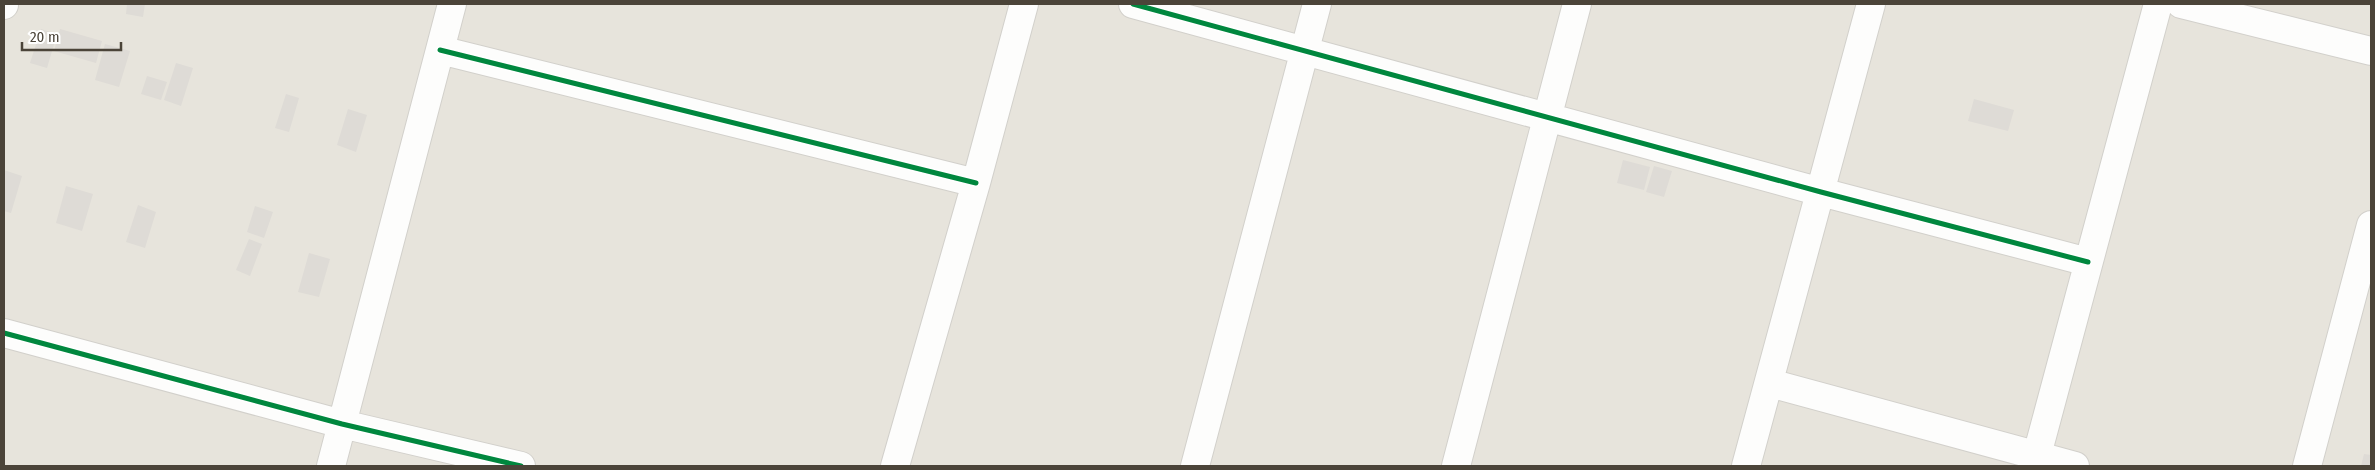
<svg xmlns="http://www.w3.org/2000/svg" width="2375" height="470" viewBox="0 0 2375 470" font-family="'Fira Sans Condensed',sans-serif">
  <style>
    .residential { fill: #e7e4dc }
    .building { fill: #dedbd6 }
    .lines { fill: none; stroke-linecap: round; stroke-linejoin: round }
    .minor-casing { stroke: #d2d0cb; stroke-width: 30 }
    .minor { stroke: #fdfdfc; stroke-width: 28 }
    .cycleway-casing { stroke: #fff; stroke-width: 8 }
    .cycleway { stroke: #00873e; stroke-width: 5 }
  </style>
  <rect width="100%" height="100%" fill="#f4f2ee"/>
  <path class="residential" d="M4 4H2371V466H4Z"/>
  <path class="building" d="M127 4H145L143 17 126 14Z
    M41 29 57 34 47 68 30 63Z
    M60 29 102 41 96 63 54 51Z
    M105 44 130 51 119 87 95 80Z
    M176 63 193 68 181 106 164 100Z
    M147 76 167 82 161 100 141 94Z
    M286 94 299 98 289 132 275 128Z
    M1974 99 2014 110 2008 131 1968 121Z
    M348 109 367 115 356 152 337 145Z
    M1623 160 1650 167 1644 190 1617 183Z
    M1654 166 1672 171 1664 197 1646 192Z
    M4 170 22 176 11 213 4 211Z
    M66 186 93 194 82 231 56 223Z
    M138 205 156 212 145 248 126 242Z
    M255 206 273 212 264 238 247 232Z
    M249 239 262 244 250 276 236 270Z
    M309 253 330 259 319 297 298 292Z
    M2364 454 2371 455V466H2361Z"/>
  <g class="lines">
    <g class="minor-casing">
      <path id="minor" d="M1133 4 1821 192 2088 262
        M2181 4 2371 51
        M4 5V4
        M440 50 976 183
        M4 333 342 424 521 466
        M1770 383 2075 466
        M331 466 452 4
        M895 466 976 183 1024 4
        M1195 466 1317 4
        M1456 466 1577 4
        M1746 466 1871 4
        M2034 466 2158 4
        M2307 466 2371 225"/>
    </g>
    <use href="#minor" class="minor"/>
    <g class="cycleway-casing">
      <path id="cycleway" d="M1133 4 1821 192 2088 262
        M440 50 976 183
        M4 333 342 424 521 466"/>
    </g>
    <use href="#cycleway" class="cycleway"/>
  </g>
  <rect width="2375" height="470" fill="none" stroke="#4b4439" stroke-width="10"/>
  <path d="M22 42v8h99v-8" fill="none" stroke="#4b4439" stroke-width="2.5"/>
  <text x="30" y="42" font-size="15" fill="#4b4439" stroke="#ffffff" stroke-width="4" paint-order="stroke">20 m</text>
</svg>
